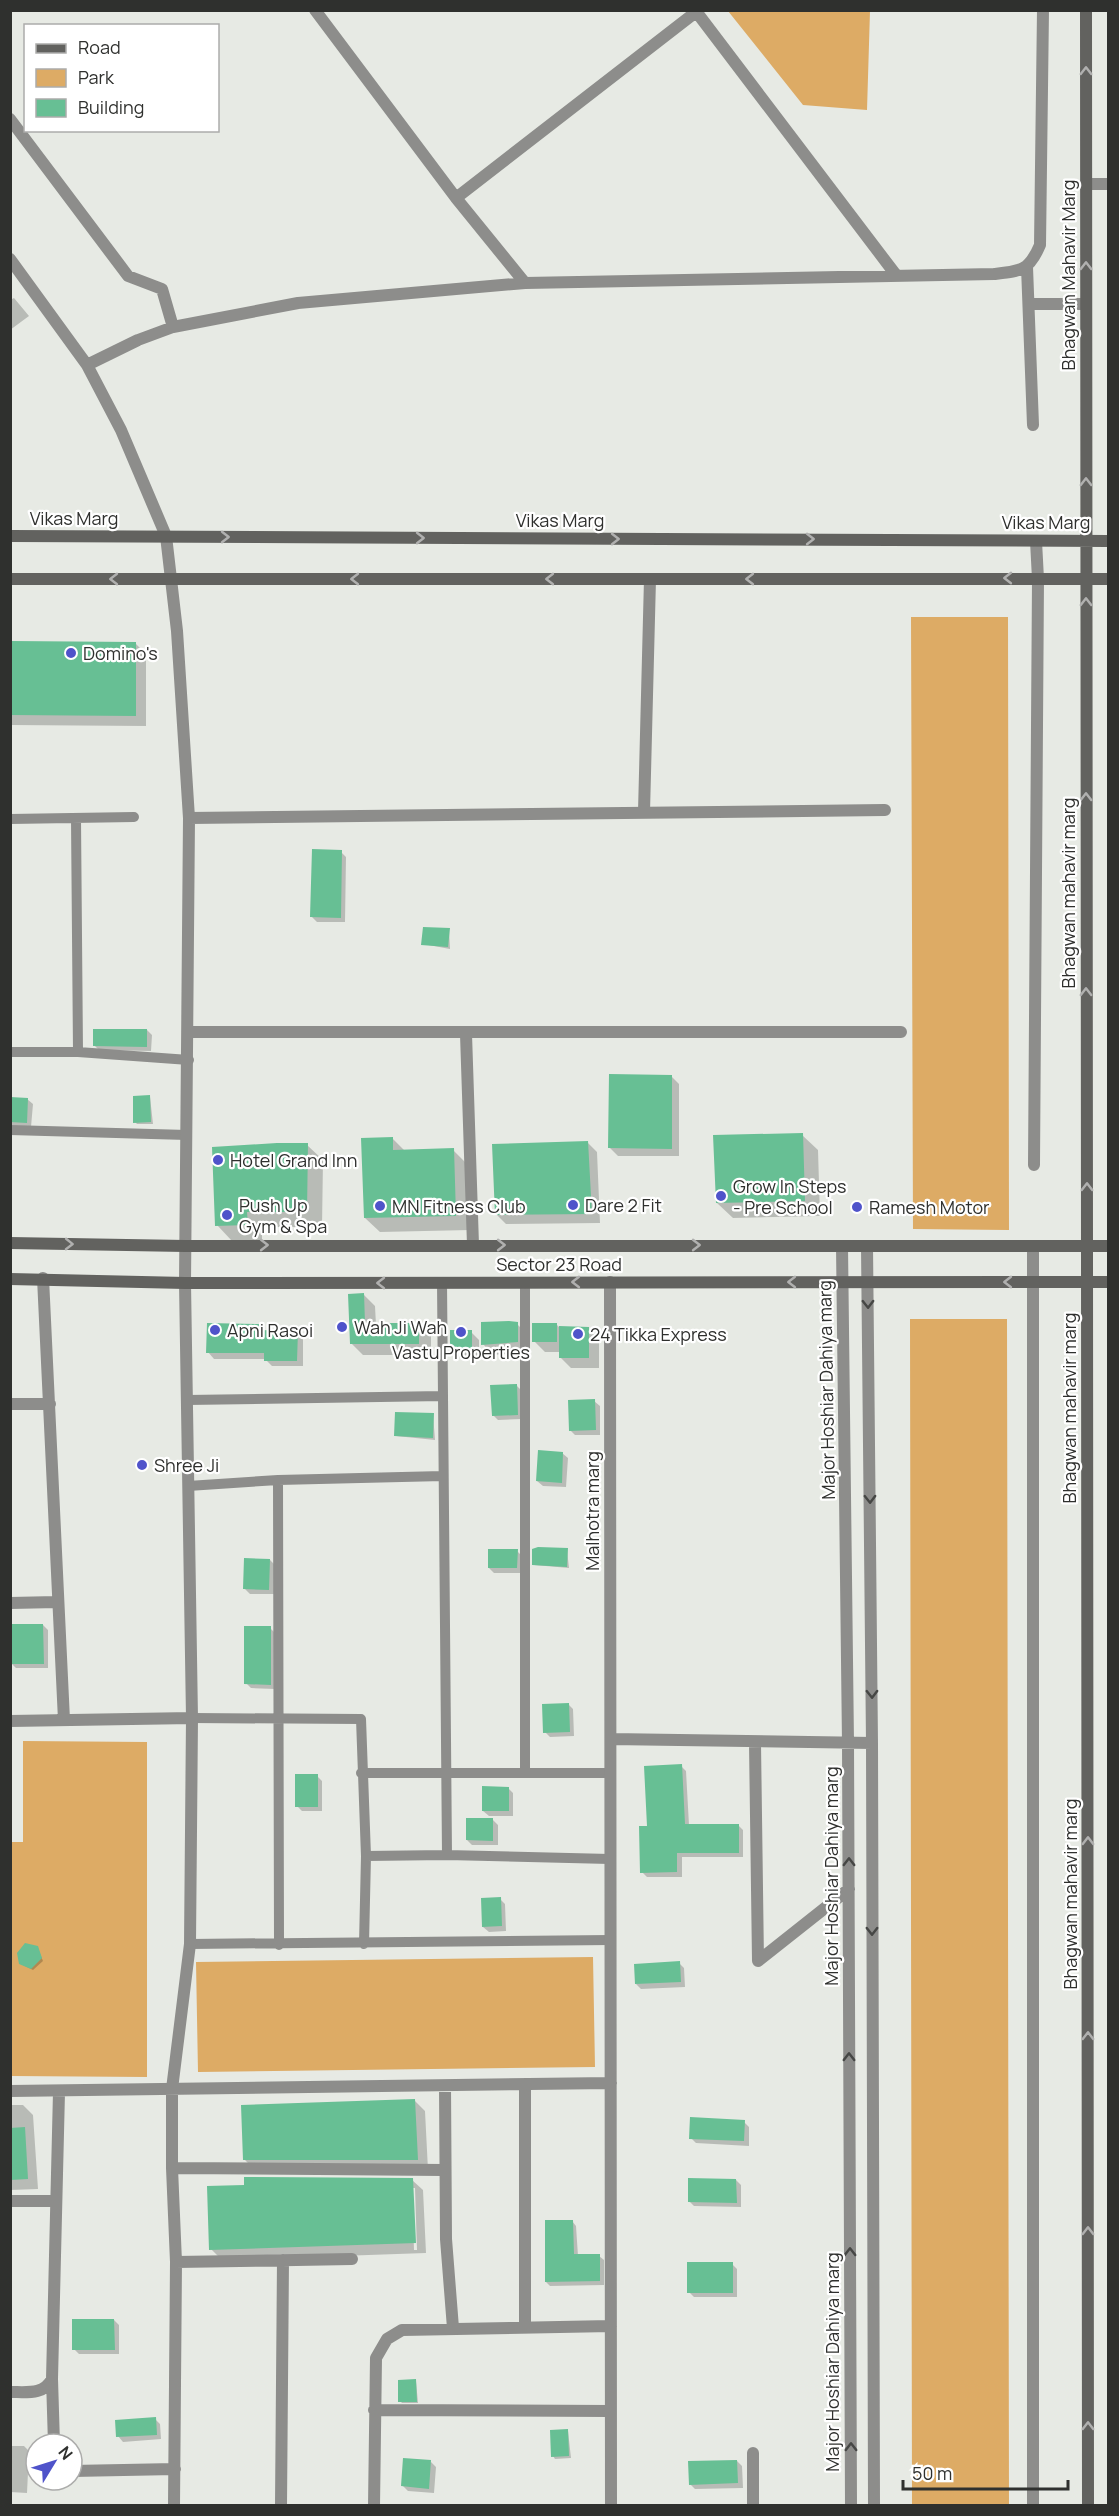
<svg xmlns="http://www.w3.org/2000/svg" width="1119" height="2516" viewBox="0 0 1119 2516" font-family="Manrope,sans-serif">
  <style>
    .green { fill: #ddab65 }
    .shadow { fill: #0003; fill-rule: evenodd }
    .building { fill: #67bf94 }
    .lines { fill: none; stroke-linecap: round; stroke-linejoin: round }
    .lane { stroke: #8d8d8b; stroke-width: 10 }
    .street { stroke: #8d8d8b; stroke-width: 12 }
    .secondary { stroke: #62625f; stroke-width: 12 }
    .oneway { stroke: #b0b0af }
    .oneway2 { stroke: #464745 }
    .poi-dot { fill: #4f53ca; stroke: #fff; stroke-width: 2 }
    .labels { text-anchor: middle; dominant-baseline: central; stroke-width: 4.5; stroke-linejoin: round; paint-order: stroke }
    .street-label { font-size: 18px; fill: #2f302e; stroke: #fff }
    .poi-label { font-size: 18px; fill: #2f302e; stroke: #fff; text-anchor: start }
  </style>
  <rect width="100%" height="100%" fill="#e7eae4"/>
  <path class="green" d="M728 11H870L867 110 803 105Z
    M911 617H1008L1009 1230 913 1229Z
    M910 1319H1007L1009 2505H912Z
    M23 1741 147 1742V2077L11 2076 10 1842H23Z
    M593 1957 595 2067 198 2072 196 1962Z"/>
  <path class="shadow" d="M14 298 29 316 10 330V300Z
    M10 643 136 644 146 654V726L10 725Z
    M341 852 346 857 345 922H317L312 917Z
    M449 930 450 949 423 944Z
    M147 1030 152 1035 151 1051 99 1050 94 1045Z
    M671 1076 679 1084V1156H618L610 1148Z
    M150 1097 153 1124H137L135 1122Z
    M10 1098 27 1099 33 1104 31 1127 10 1126Z
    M802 1135 818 1150 820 1216 733 1218 717 1203Z
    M392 1138 405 1151 453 1150 467 1164 470 1230 380 1232 365 1218Z
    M587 1142 597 1152 600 1223 506 1224 496 1214Z
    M307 1145 323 1160 322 1227H262V1240L232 1241 217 1225Z
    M364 1295 375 1306 376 1325 419 1324 431 1336V1355H363L351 1343Z
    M517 1324 528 1335V1352L493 1355 483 1344Z
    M557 1325 560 1328H588L599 1339V1368H571L560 1357V1352H545L534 1341Z
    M259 1326 265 1332H297L303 1338V1366H272L265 1359H214L208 1352Z
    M471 1332 479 1340V1359L460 1358 452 1350Z
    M516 1385 521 1390 522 1419 498 1420 493 1415Z
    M594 1401 600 1406V1435H575L570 1430Z
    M433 1414 435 1440 396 1436Z
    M562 1453 568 1458 566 1487 543 1486 537 1481Z
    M567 1550 569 1568 534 1565Z
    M517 1551 522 1556 521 1573H494L489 1568Z
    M270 1560 275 1565 274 1594H250L245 1589Z
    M43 1625 48 1630V1668H16L11 1663Z
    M270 1628 275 1633V1689L251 1688 246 1683Z
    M568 1704 573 1709 574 1736 550 1737 545 1732Z
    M681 1766 686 1771 689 1825H738L743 1830V1857H682V1877H647L642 1872 649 1828Z
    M317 1776 322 1781V1811H302L297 1806Z
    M508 1788 513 1793V1816H489L483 1811Z
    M493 1820 498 1825V1845H472L467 1840Z
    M500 1899 505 1904 506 1931 489 1932 483 1927Z
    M37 1947 43 1961 33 1970 21 1964Z
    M679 1963 684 1968 685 1987 641 1989 636 1984Z
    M414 2100 425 2111 428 2170H255L245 2160Z
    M10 2105H23L33 2115 38 2189 10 2190Z
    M744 2122 749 2127V2146L696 2143 691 2138Z
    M412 2180 423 2190 426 2253 222 2260 211 2249ZM412 2188H415L417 2250H414Z
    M736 2180 741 2185V2207L694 2206 689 2201Z
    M572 2221 576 2226 578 2256H599L604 2260V2285L550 2286 546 2282Z
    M732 2264 737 2269V2297H694L689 2292Z
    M114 2320 119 2325V2354H79L74 2349Z
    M416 2381 418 2403H402L400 2401Z
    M155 2419 160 2424 161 2439 123 2442 118 2436Z
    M568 2431 571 2458 555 2459 553 2456Z
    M10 2446H24L29 2451 27 2493 10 2492Z
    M737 2461 742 2466 743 2488 695 2489 690 2484Z
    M431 2462 436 2467 434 2493 408 2491 403 2486Z"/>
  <path class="building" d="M10 641 136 642V716L10 715Z
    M312 849 342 850 341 918 310 917Z
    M423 927 450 928 448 947 421 945Z
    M93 1029H147V1047L93 1046Z
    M609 1074 672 1075V1149L608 1148Z
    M150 1095 151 1122 133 1123V1096Z
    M10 1097 28 1098 27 1123 10 1122Z
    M803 1133 805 1201 716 1203 713 1135Z
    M393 1137V1150L454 1148 456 1216 364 1218 361 1138Z
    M588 1141 592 1214 495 1215 492 1144Z
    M277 1143H308L307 1212H247L248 1225 215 1226 212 1147Z
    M364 1293 365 1323H419V1344H350L348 1294Z
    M509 1321 518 1322V1342L481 1345V1322Z
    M207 1323 259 1324V1330L298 1331 297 1361H264V1353H206Z
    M532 1323H557V1342H532Z
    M559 1326 589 1327V1358H559Z
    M450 1330H472V1351H450Z
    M517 1384 518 1415 492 1416 490 1385Z
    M595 1399 596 1430 569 1431 568 1400Z
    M395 1412 434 1413 433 1438 394 1436Z
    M538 1450 563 1452 562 1483 536 1481Z
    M538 1547 568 1548 567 1567 532 1565V1549Z
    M488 1549H518L517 1568H488Z
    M244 1558 270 1559 269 1590 243 1589Z
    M10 1624H43L44 1664H10Z
    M244 1626H271V1685L244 1684Z
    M569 1703 570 1732 543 1733 542 1704Z
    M682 1764 685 1824H739V1853H677V1872L640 1873 639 1826H647L644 1766Z
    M295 1774H318V1807H295Z
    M482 1786 509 1787V1811H482Z
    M466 1818H493V1841L466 1840Z
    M501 1897 502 1926 482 1927 481 1898Z
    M25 1943 38 1946 42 1958 31 1969 19 1964 17 1953Z
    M680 1961 681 1982 635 1984 634 1964Z
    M415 2099 418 2160H243L241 2105Z
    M690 2117 745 2120 744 2141 689 2139Z
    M25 2127 28 2179 10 2180V2128Z
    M244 2177 413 2178 416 2243 209 2250 207 2186 244 2185Z
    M688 2178 736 2179 737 2203 688 2202Z
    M545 2220H573L574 2254H600V2281L545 2282Z
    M687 2262H733V2293H687Z
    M72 2319H114L115 2350H72Z
    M416 2379 417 2402H398V2380Z
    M156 2417 157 2435 116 2437 115 2420Z
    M568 2429 569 2456 551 2457 550 2430Z
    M403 2458 431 2460 429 2489 401 2486Z
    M737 2460 738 2483 689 2485 688 2461Z"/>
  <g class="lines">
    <path class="lane" d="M10 819 134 817
      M76 819 78 1052
      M10 1052H78L189 1060
      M10 1130 187 1135
      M442 1282 447 1855
      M187 1400 443 1396
      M278 1480 279 1945
      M188 1486 278 1480 443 1476
      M192 1718 361 1719 366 1856 364 1944
      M361 1773H609
      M525 1773V1282
      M366 1856 447 1855 610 1859
      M190 1944 611 1940"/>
    <path class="street" d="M315 10 456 198 525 283
      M695 10 896 275
      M10 119 128 276 162 289 173 327
      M1086 184H1108
      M456 198 696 12
      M10 259 87 365 121 430 166 536 177 631 189 818 185 1283 192 1718 190 1944 172 2089V2168L176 2262 174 2506
      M1027 267 1033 425
      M1029 304H1086
      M87 365 138 340 173 327 298 303 525 283 994 274C1021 271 1029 271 1040 245L1043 10
      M644 812 650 579
      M189 818 885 810
      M189 1032H901
      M466 1034 473 1245
      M1034 1165 1038 579 1036 541
      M842 1246 848 1743 851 2506
      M867 1246 872 1743 874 2506
      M1033 1246V2506
      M43 1278 64 1720
      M610 1282 611 2506
      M10 1404H50
      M10 1603 57 1602
      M10 1721 192 1718
      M611 1739 872 1743
      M755 1743 758 1961 849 1889
      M525 2084V2327
      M445 2086 446 2239 453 2328
      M10 2091 611 2083
      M172 2168 444 2170
      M10 2201H55
      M176 2262 352 2259
      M52 2379 54 2444
      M10 2392C27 2392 44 2395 52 2379L59 2092
      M374 2410 610 2411
      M753 2453V2506
      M72 2471 175 2469
      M281 2506 283 2260
      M374 2506 376 2358 387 2339 402 2330 611 2326"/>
    <path class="secondary" d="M1086 10 1088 2506
      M10 536 1108 541
      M10 579H1108
      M10 1243 185 1246H1108
      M10 1279 185 1283 1108 1282"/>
  </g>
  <defs><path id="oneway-chevron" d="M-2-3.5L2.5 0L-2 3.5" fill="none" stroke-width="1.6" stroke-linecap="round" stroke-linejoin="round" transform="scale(1.5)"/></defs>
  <g class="oneway">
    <use href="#oneway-chevron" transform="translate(1086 71) rotate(-90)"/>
    <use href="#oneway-chevron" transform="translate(1086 266) rotate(-90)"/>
    <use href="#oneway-chevron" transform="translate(1086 482) rotate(-90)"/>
    <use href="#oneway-chevron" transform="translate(225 537)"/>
    <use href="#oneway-chevron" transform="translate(420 538)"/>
    <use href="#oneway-chevron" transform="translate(615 539)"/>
    <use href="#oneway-chevron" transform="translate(810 539)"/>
    <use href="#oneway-chevron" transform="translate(1008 578) rotate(-180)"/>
    <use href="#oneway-chevron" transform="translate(114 579) rotate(-180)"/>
    <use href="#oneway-chevron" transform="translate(355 579) rotate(180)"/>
    <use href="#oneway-chevron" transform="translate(550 579) rotate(180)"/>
    <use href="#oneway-chevron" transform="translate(750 579) rotate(180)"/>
    <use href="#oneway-chevron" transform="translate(1086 602) rotate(-90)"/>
    <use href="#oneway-chevron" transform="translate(1086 797) rotate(-90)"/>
    <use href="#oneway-chevron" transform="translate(1086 992) rotate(-90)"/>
    <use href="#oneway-chevron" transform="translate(1087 1187) rotate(-90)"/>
    <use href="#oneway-chevron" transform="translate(69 1244) rotate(1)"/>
    <use href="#oneway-chevron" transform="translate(264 1245)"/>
    <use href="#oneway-chevron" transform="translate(501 1245)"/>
    <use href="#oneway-chevron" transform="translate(696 1245)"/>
    <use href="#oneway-chevron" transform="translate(576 1282) rotate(-180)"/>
    <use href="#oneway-chevron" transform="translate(792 1282) rotate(180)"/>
    <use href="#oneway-chevron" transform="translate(1008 1282) rotate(180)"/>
    <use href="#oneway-chevron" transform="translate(381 1283) rotate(180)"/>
    <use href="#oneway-chevron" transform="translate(1088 1841) rotate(-90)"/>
    <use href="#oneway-chevron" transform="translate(1088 2036) rotate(-90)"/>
    <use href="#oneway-chevron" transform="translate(1088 2231) rotate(-90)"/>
    <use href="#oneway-chevron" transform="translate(1088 2426) rotate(-90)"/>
  </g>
  <g class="oneway2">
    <use href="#oneway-chevron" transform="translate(868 1304) rotate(89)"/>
    <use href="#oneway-chevron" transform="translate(870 1499) rotate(89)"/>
    <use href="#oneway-chevron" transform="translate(872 1694) rotate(89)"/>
    <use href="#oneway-chevron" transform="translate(849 1862) rotate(-90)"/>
    <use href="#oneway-chevron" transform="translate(872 1931) rotate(90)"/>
    <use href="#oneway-chevron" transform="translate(849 2057) rotate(-90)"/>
    <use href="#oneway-chevron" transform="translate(850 2252) rotate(-90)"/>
    <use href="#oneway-chevron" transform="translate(851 2447) rotate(-90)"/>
  </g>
  <g class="poi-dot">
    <circle cx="71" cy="653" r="6"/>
    <circle cx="218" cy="1160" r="6"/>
    <circle cx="721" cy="1196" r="6"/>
    <circle cx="573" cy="1205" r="6"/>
    <circle cx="380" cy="1206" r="6"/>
    <circle cx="857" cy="1207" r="6"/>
    <circle cx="227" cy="1215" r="6"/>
    <circle cx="342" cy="1327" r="6"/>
    <circle cx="215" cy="1330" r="6"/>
    <circle cx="461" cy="1332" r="6"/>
    <circle cx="578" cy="1334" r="6"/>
    <circle cx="142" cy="1465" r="6"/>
  </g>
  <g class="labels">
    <g class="street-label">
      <text transform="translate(1068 275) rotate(-90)">Bhagwan Mahavir Marg</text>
      <text x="74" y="518">Vikas Marg</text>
      <text x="560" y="520">Vikas Marg</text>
      <text x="1046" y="522">Vikas Marg</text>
      <text transform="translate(1068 893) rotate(-90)">Bhagwan mahavir marg</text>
      <text x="559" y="1264">Sector 23 Road</text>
      <text transform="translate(826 1390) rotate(-91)">Major Hoshiar Dahiya marg</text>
      <text transform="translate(1069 1408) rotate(-90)">Bhagwan mahavir marg</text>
      <text transform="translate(592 1511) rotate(-90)">Malhotra marg</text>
      <text transform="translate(831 1876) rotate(-90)">Major Hoshiar Dahiya marg</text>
      <text transform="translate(1070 1894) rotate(-90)">Bhagwan mahavir marg</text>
      <text transform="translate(832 2362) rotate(-90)">Major Hoshiar Dahiya marg</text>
    </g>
    <g class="poi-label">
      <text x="83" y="653">Domino's</text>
      <text x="230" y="1160">Hotel Grand Inn</text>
      <text x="733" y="1186">Grow In Steps<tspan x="733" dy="21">- Pre School</tspan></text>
      <text x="239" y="1205">Push Up<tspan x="239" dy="21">Gym &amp; Spa</tspan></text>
      <text x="585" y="1205">Dare 2 Fit</text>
      <text x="392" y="1206">MN Fitness Club</text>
      <text x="869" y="1207">Ramesh Motor</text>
      <text x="354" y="1327">Wah Ji Wah</text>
      <text x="227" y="1330">Apni Rasoi</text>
      <text x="590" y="1334">24 Tikka Express</text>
      <text x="461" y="1352" text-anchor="middle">Vastu Properties</text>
      <text x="154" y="1465">Shree Ji</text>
    </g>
  </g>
  <rect width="1119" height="2516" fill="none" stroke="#2f302e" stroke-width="24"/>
  <rect x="24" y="24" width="195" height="108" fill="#ffffff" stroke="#acacab" stroke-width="1.5"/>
  <rect x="36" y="44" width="30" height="9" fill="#62625f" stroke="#acacab" stroke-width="1.5"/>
  <text x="78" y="54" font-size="18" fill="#2f302e">Road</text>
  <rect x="36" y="69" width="30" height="18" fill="#ddab65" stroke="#acacab" stroke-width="1.5"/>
  <text x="78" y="84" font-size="18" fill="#2f302e">Park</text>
  <rect x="36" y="99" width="30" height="18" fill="#67bf94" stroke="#acacab" stroke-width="1.5"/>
  <text x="78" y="114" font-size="18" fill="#2f302e">Building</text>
  <g transform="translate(54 2462) rotate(52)"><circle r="28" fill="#ffffff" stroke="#acacab" stroke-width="1.5"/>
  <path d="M0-4.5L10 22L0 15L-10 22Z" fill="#4f53ca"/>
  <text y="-9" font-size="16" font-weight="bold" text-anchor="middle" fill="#2f302e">N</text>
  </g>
  <path d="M903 2480v9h165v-9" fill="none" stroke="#2f302e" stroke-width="3"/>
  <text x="912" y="2480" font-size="18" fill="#2f302e" stroke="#ffffff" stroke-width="4.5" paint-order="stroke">50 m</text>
</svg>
